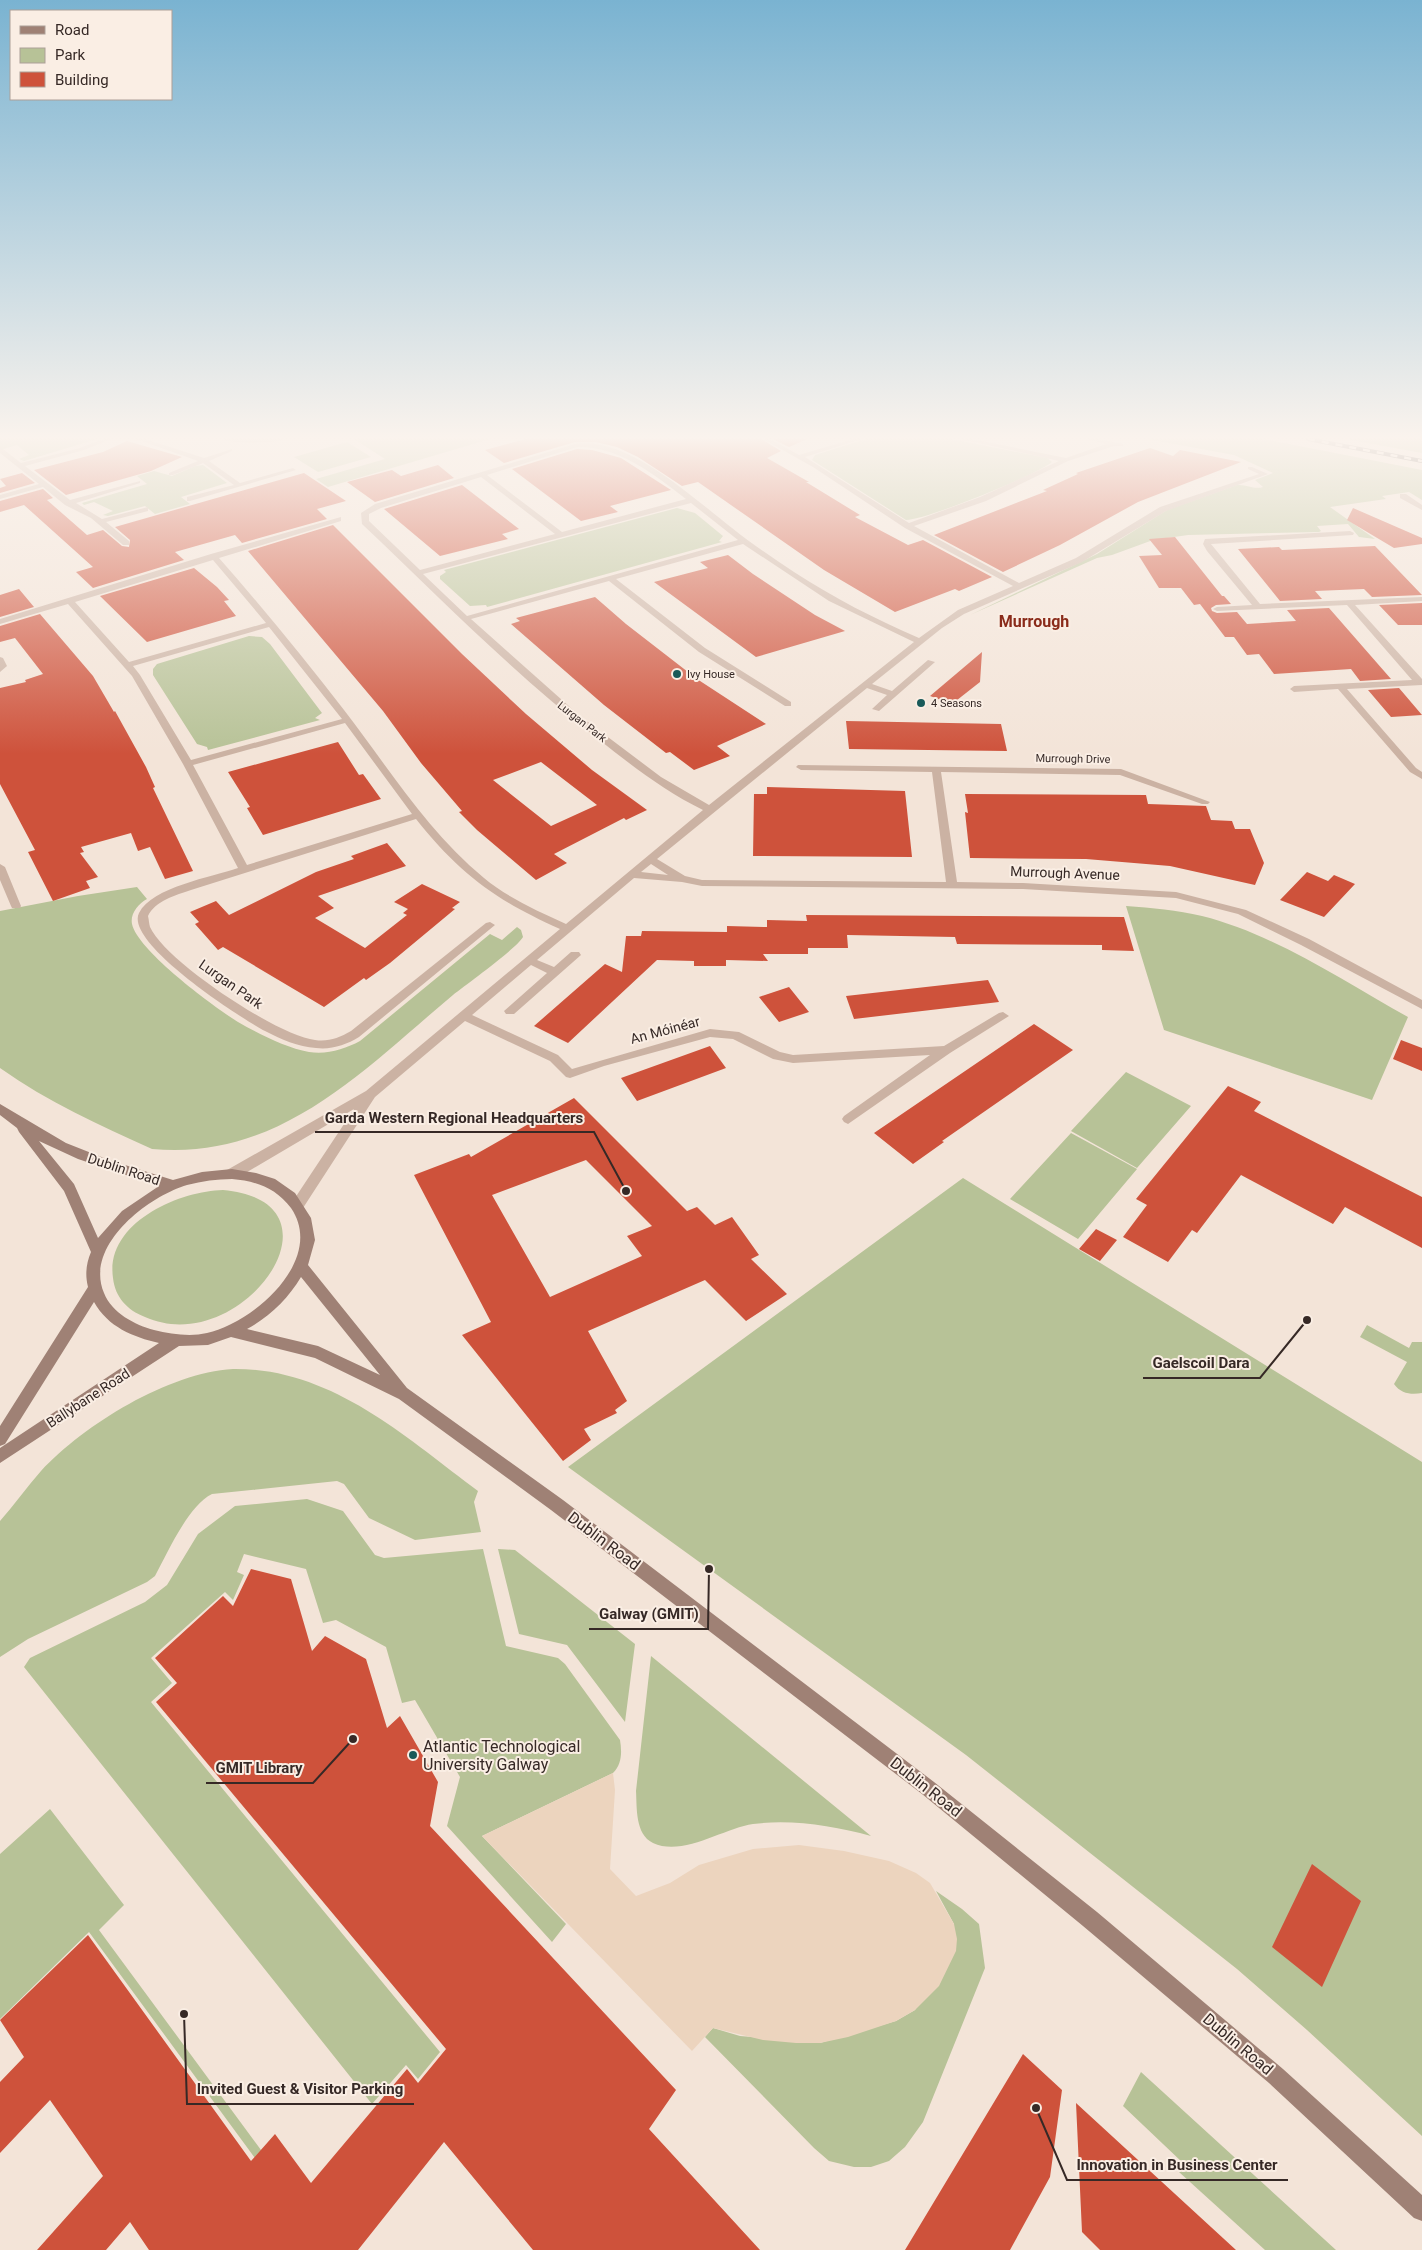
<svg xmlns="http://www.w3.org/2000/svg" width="1422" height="2250" viewBox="0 0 1422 2250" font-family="Roboto,sans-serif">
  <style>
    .green { fill: #b7c297 }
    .plaza { fill: #ecd4be }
    .building { fill: #ce523b; fill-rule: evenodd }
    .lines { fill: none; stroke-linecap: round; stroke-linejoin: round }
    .street { fill: #cbb2a3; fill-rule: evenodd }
    .secondary { fill: #9f8175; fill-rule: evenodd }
    .rail-casing { stroke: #362926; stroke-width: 4 }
    .rail { stroke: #faeee4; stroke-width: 2.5; stroke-dasharray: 7; stroke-linecap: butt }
    .poi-dot { fill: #195a59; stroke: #faeee4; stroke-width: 2 }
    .labels { text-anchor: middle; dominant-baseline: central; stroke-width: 4; stroke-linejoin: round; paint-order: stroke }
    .far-poi-label { font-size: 11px; fill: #362926; stroke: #faeee4; text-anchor: start }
    .far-street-label { font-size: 11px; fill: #362926; stroke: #faeee4 }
    .street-label { font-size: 14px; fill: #362926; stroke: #faeee4 }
    .far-district-label { font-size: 16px; font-weight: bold; fill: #8a2b1a; stroke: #faeee4 }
    .near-street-label { font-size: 16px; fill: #362926; stroke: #faeee4 }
    .near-poi-label { font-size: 16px; fill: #362926; stroke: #faeee4; text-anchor: start }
    .leader { fill: none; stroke: #362926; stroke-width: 2 }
    .callout-dot { fill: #362926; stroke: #faeee4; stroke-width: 2 }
    .callout-label { font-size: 15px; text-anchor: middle; font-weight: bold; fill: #362926; stroke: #faeee4; stroke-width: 4; stroke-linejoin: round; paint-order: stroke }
  </style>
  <rect width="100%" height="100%" fill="#f3e4d8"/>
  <path class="green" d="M0 439H94V440L24 461 19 459 29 455 17 445 0 450Z
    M354 439H490L328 487 316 479 385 459Z
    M866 439H951L1047 458 1052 462C1037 475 926 520 906 520L812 460 815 455Z
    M1147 439H1263L1422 470V500L1409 492 1382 496 1386 499 1330 507 1375 539 1359 537 1348 524 1317 526 1321 531 1319 532 1188 535 1153 540 1112 555 1097 558 970 615 1097 554 1167 510 1237 485C1247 484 1254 490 1263 487L1255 480 1273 473 1234 455Z
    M1346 439H1422V453Z
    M347 442 371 457 318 472 294 457Z
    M203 465 227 483 181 497 190 504 155 514 145 506 108 516 103 515 113 511 94 502 84 505 82 503 147 484 137 476 154 471 172 476 195 466Z
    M677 508 695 513 723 536 719 541 722 542 487 607 486 605 470 606 440 579V576L446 572 444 570Z
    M249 636 262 637 270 644 322 713 315 718 320 720 208 750 207 747 197 744 153 675V669L157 664Z
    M137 887 147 899C138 904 130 914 132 924 138 951 214 1007 238 1022 259 1034 286 1048 309 1052 327 1055 345 1049 360 1041L490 934 502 940 517 927 521 930 523 937C517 948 467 984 453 995 363 1070 280 1161 152 1149 99 1125 48 1102 0 1068V911L78 896Z
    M1126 906C1152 908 1177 910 1202 916 1274 934 1344 981 1408 1017L1372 1100 1164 1030Z
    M1126 1072 1191 1106 1137 1168 1071 1131Z
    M1071 1133 1137 1169 1078 1239 1010 1199Z
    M963 1178 1422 1462V2136L1307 2030 1237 1969 966 1755 568 1467Z
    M223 1190C355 1202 241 1360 145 1317 127 1310 115 1297 113 1278 105 1223 179 1191 223 1190Z
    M1367 1325 1409 1348 1412 1342H1422V1393C1412 1395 1401 1394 1394 1384L1407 1362 1360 1337Z
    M233 1369C331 1368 404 1436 478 1491L474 1502 481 1532 415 1540 369 1518 344 1484 337 1481 212 1494C188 1506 168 1552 155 1576L147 1582 28 1639 0 1657V1521C14 1505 27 1487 41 1471 85 1424 168 1373 233 1369Z
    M307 1499 343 1511 375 1555 384 1558 483 1549 506 1646 558 1658 565 1664 620 1740C622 1752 622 1764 613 1773L482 1836 566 1924 552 1942 447 1826 460 1777 415 1700 402 1703 386 1647 336 1620 323 1623 306 1569 244 1554 237 1572 244 1575 233 1600 225 1592 151 1658 172 1683 151 1702 440 2052 418 2079 406 2065 372 2104 24 1667 30 1658 145 1602 167 1585 198 1534 235 1506Z
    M498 1549 515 1550 635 1644 625 1722 567 1645 519 1634Z
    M651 1656 871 1836C833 1826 793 1819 753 1824 724 1828 683 1857 653 1843 635 1834 637 1808 636 1791Z
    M50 1809 124 1905 99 1930 314 2222 307 2229 89 1932 0 2019V1854Z
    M936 1891 962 1909 979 1924 985 1968 923 2122 905 2147 889 2161 871 2167H854L829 2161 814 2148 705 2037 713 2028 740 2036 820 2043 896 2021 915 2010 954 1924Z
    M1141 2072 1336 2250H1265L1179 2172 1183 2163 1123 2106Z"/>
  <path class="plaza" d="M613 1773 615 1790 610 1869 636 1896 670 1883 699 1865 753 1849 799 1845 844 1851 889 1861 916 1873 930 1883 954 1924 957 1939 956 1951 939 1986 915 2010 896 2021 848 2037 820 2043H796L763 2040 713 2028 692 2051 482 1836Z"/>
  <path class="building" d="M526 439H761L781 451 767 458 809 482H806L860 515 855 517 908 545 923 540 992 577 959 591 955 589 895 612 824 570 698 482 682 486 638 457 617 447 596 442H575L504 463 485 450Z
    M773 439H807L789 447Z
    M127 441 182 457 151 471 66 495 34 470 103 452Z
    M1150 448 1173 456 1180 450 1241 462 1138 502 1060 545 1003 572 934 535 1047 491 1043 490 1078 474 1076 473Z
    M577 449 592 450 621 458 671 490 610 506 618 512 581 521 512 469Z
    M438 465 454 478 375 502 347 482 392 470 401 476Z
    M22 473 35 483 0 493V488L6 486 0 479Z
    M304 473 346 501 317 509 327 519 242 543 235 535 175 552 184 560 93 588 76 572 93 567 24 505 0 512V501L43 489 53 498 47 500 87 535 103 530 122 546 129 547 130 540 115 527Z
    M462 485 519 529 502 534 508 539 440 556 384 509Z
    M1353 508 1422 538V544L1394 548 1347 520Z
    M333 525 462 654 526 714 592 770 647 810 626 820 624 818 554 854 567 863 536 880 477 830 459 812 462 811 421 763 383 711 248 551ZM541 762 597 805 551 826 493 780Z
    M1175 537 1222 596H1224L1231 604 1216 605 1211 608 1212 611 1217 613 1237 612 1247 624 1296 621 1287 610 1329 608 1391 679 1360 681 1351 669 1274 674 1259 654 1247 655 1234 637H1225L1200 604 1194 605 1181 588H1159L1139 556 1162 555 1149 539Z
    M1375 546 1422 595 1372 597 1364 589 1315 591 1322 599 1280 601 1238 549 1279 547 1282 550Z
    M728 555 753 574 815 615 845 631 756 657 654 582 708 568 700 562Z
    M194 568 217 587 229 600 224 601 236 616 147 642 100 596Z
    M19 589 34 607 0 617V595Z
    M595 597 626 624 697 679 766 724 717 746 730 756 694 770 670 752 666 753 604 705 511 624 520 621 516 618Z
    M1422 603V625H1398L1379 605Z
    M40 614 93 676 114 712 115 711 146 767 155 787 153 788 193 871 165 879 150 847 138 851 131 833 81 847 84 852 80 853 98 877 86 881 90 888 53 901 28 852 35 850 0 784V688L26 682 25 680 43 674 15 638 0 642V626Z
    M982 652 980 682 952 704 930 696Z
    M1399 688 1422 715 1391 717 1368 690Z
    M846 721 1001 724 1007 751 849 749Z
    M338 742 359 775 363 774 381 799 263 835 247 808 250 807 228 772Z
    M767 787 905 791 912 857 753 856 754 794H767Z
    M965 794 1146 795 1148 804 1206 806 1211 820 1232 821 1235 829H1250L1264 863 1255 885 1170 866 1086 859 970 858 965 812 968 813Z
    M387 843 406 866 318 896 334 908 315 918 365 948 407 915 403 913 408 909 394 902 422 884 460 902 452 908 455 909 390 963 366 980 364 978 324 1007 223 947 218 950 195 924 199 922 190 912 216 901 229 915 316 872 354 859 351 856Z
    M1307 872 1328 881 1334 875 1355 884 1324 917 1280 900Z
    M806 915 1124 917 1134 951 1102 950V945L957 944 955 937 847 935 848 948H808V954H763L768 961 726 960V966H694V961L657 960 568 1043 534 1026 605 964 622 972 626 936H641L642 931 727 932V926L767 927V920L807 921Z
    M988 980 999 1002 854 1019 846 996Z
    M789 987 809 1012 779 1022 759 997Z
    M1034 1024 1073 1050 942 1141 944 1142 913 1164 874 1133Z
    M1401 1040 1422 1048V1071L1393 1059Z
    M710 1046 726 1068 637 1101 621 1078Z
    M1228 1086 1261 1102 1254 1111 1422 1197V1248L1345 1207 1333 1224 1241 1175 1197 1233 1192 1230 1168 1262 1123 1237 1147 1205 1136 1199Z
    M574 1098 687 1211 697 1207 715 1225 732 1217 759 1255 751 1259 787 1294 746 1321 705 1280 588 1331 627 1401 615 1410 617 1413 584 1429 591 1440 563 1461 462 1335 491 1322 414 1175 469 1154 471 1157ZM586 1160 652 1226 627 1236 642 1256 550 1297 492 1195Z
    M1096 1229 1117 1240 1100 1261 1079 1249Z
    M251 1569 291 1579 312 1651 325 1636 366 1659 387 1728 400 1716 438 1782 430 1826 676 2090 649 2129 760 2250H533L444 2142 358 2250H149L130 2222 106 2250H37L103 2176 50 2100 0 2153V2082L24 2057 0 2020 88 1935 251 2161 275 2134 311 2183 407 2069 418 2083 446 2049 156 1702 177 1683 155 1658 223 1596 233 1606Z
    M1312 1864 1361 1901 1322 1987 1272 1947Z
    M1023 2054 1062 2090 1050 2177 1010 2250H905Z
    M1076 2103 1236 2250H1100L1082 2232Z"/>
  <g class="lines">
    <path class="street" d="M103 439H111L84 450 25 466 70 500 140 481V483L76 503 102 519 148 507V511L106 522 129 541V545H123L91 518 65 505 43 487 0 499V495L39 484 0 453V448L3 449 21 463 80 448Z
      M136 439H145L204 458 232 449V451L209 461 240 483 293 468 296 470 190 501H187V497L234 485 203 463 173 475H169V473L198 461Z
      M224 439H284L281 441 250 443 227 441Z
      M763 439H770L799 455 853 439H862L805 457 909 523 980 497 1059 461 961 439H972L1066 458 1106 444 1087 439H1099L1123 444V446H1114L1068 461 986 501 914 526 1019 583 1076 558 1160 507 1259 474 1248 469V467H1252L1268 474 1166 511 1082 562 964 614 942 628 872 684 892 691 928 660 935 662 879 711 872 709 887 695 867 688 657 859 685 876 702 880 946 882 932 772 801 770 796 767 798 765 1121 769 1210 802 1208 804H1202L1120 775 941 772 957 882 1023 883 1176 892 1246 910 1309 939 1422 1000V1009L1301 945 1238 914 1176 898 1023 889 702 886 682 882 634 878 537 960 554 967 571 952H579L581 955 514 1014H506L504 1011 547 973 531 965 472 1015 558 1055 572 1069 710 1029 739 1032 780 1052 793 1055 944 1046 999 1013 1003 1012 1009 1016 950 1053 848 1124 844 1122 842 1119 844 1116 930 1055 793 1063 773 1059 733 1039 710 1037 604 1066 570 1078 566 1077 550 1061 465 1021 375 1097 303 1208H293L291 1204 354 1109 237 1178H227L226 1174 227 1170 366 1091 560 929C495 900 460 874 416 819L191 890C176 895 155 901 148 916 149 920 149 924 150 927 165 961 278 1036 315 1040 328 1042 339 1038 351 1031L486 923 490 922 495 925 359 1037C346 1045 331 1050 316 1048 298 1047 281 1039 265 1031 242 1019 124 943 139 913 152 887 212 877 238 868L183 764 132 676 68 604 0 624V619L211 554 341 517V521L219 558C262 607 304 658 344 710 388 767 427 831 484 878 508 898 538 911 566 924L703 810C664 791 631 765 597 738 513 673 439 597 362 524L361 513 375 504 575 444C627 435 693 498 732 528 752 544 773 558 794 572 834 598 875 619 919 638L958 610 1013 586 905 528 813 467ZM577 447C619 446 655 475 686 499L562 532 487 475ZM481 477 555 534 420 570 369 521V514L381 508ZM691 503 738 540 467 616 423 574ZM743 544 829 601 914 642 709 805 661 777 580 716 471 619 609 581 699 652 785 706H791V702L705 648 616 579ZM213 560 266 623 129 662 75 602ZM269 627 342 719 191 760 140 675 133 666ZM345 723 412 814 247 865 193 765ZM651 864 668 875 641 872Z
      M1400 494H1406L1422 505V510L1400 498Z
      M1350 531 1354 533 1353 535 1211 544 1260 604 1422 597V601L1355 605 1422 679V685L1347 689 1416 768 1422 772V779L1410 772 1338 689 1294 692 1290 689 1294 686 1412 680 1347 605 1217 611 1213 609 1217 607 1252 605 1207 551 1203 544 1205 539Z
      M0 657 3 658 7 666 0 672Z
      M0 864 5 867 21 906 20 908H12L11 906 0 880Z"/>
    <path class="secondary" d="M0 1104 66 1143 109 1160 173 1180 202 1172 232 1169 256 1173 275 1179 295 1193 311 1218 315 1240 308 1265 407 1388 563 1500 934 1782 1097 1912 1283 2069 1422 2195V2221L1414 2218 1269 2083 1083 1926 922 1794 551 1510 399 1399 315 1358 231 1337 208 1345 179 1346 0 1463V1448L159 1343C133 1337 108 1327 94 1302L5 1444 0 1446V1426L88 1287C85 1275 86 1264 91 1252L64 1191 19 1132 17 1128 0 1115ZM39 1141 78 1159 159 1186 122 1211 98 1238 74 1184ZM232 1179C256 1181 276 1188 291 1208 326 1259 254 1323 207 1333 190 1337 171 1334 154 1330 135 1325 112 1313 104 1293 84 1246 147 1197 187 1185 202 1181 217 1179 232 1179ZM301 1277 380 1375 318 1346 247 1329C269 1317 288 1299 301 1277Z"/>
    <g class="rail-casing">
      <path id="rail" d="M1308 439 1422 461"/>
    </g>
    <use href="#rail" class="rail"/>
  </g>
  <linearGradient id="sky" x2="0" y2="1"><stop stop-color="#7ab3d1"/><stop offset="0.58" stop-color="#faf3ed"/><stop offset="1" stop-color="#faf3ed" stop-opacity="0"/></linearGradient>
  <rect width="1422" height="754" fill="url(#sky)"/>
  <g class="poi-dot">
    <circle cx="677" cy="674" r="5"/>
    <circle cx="921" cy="703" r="5"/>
    <circle cx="413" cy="1755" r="5"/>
  </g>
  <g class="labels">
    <g class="far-poi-label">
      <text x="687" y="674">Ivy House</text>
      <text x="931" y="703">4 Seasons</text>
    </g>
    <g class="far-street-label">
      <text transform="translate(582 722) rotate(38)">Lurgan Park</text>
      <text transform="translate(1073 759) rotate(1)">Murrough Drive</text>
    </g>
    <g class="street-label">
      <text transform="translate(1065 873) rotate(2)">Murrough Avenue</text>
      <text transform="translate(231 984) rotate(35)">Lurgan Park</text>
      <text transform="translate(665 1030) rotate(-15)">An Móinéar</text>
      <text transform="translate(124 1169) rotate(18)">Dublin Road</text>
      <text transform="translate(88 1398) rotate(-33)">Ballybane Road</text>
    </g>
    <g class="far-district-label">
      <text x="1034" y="621">Murrough</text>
    </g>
    <g class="near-street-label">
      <text transform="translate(604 1541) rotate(37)">Dublin Road</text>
      <text transform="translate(926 1787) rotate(38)">Dublin Road</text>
      <text transform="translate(1238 2044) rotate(40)">Dublin Road</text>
    </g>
    <g class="near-poi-label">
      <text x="423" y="1746">Atlantic Technological<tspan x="423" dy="18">University Galway</tspan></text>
    </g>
  </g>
  <path class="leader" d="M626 1191L594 1132H315M1307 1320L1260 1378H1143M709 1569L708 1629H589M353 1739L313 1783H206M184 2014L187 2104H414M1036 2108L1067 2180H1288"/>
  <g class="callout-dot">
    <circle cx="626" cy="1191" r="5"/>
    <circle cx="1307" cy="1320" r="5"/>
    <circle cx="709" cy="1569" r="5"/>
    <circle cx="353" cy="1739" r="5"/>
    <circle cx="184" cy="2014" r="5"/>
    <circle cx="1036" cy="2108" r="5"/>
  </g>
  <g class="callout-label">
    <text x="454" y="1123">Garda Western Regional Headquarters</text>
    <text x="1201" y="1368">Gaelscoil Dara</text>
    <text x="649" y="1619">Galway (GMIT)</text>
    <text x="259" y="1773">GMIT Library</text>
    <text x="300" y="2094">Invited Guest &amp; Visitor Parking</text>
    <text x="1177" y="2170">Innovation in Business Center</text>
  </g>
  <rect x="10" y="10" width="162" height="90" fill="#faeee4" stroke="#ac9f98"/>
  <rect x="20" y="26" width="25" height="8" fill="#9f8175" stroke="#ac9f98"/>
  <text x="55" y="35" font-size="15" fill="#362926">Road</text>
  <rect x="20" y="48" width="25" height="15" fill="#b7c297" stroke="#ac9f98"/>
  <text x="55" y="60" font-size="15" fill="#362926">Park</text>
  <rect x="20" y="72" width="25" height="15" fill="#ce523b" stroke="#ac9f98"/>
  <text x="55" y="85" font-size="15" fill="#362926">Building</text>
</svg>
